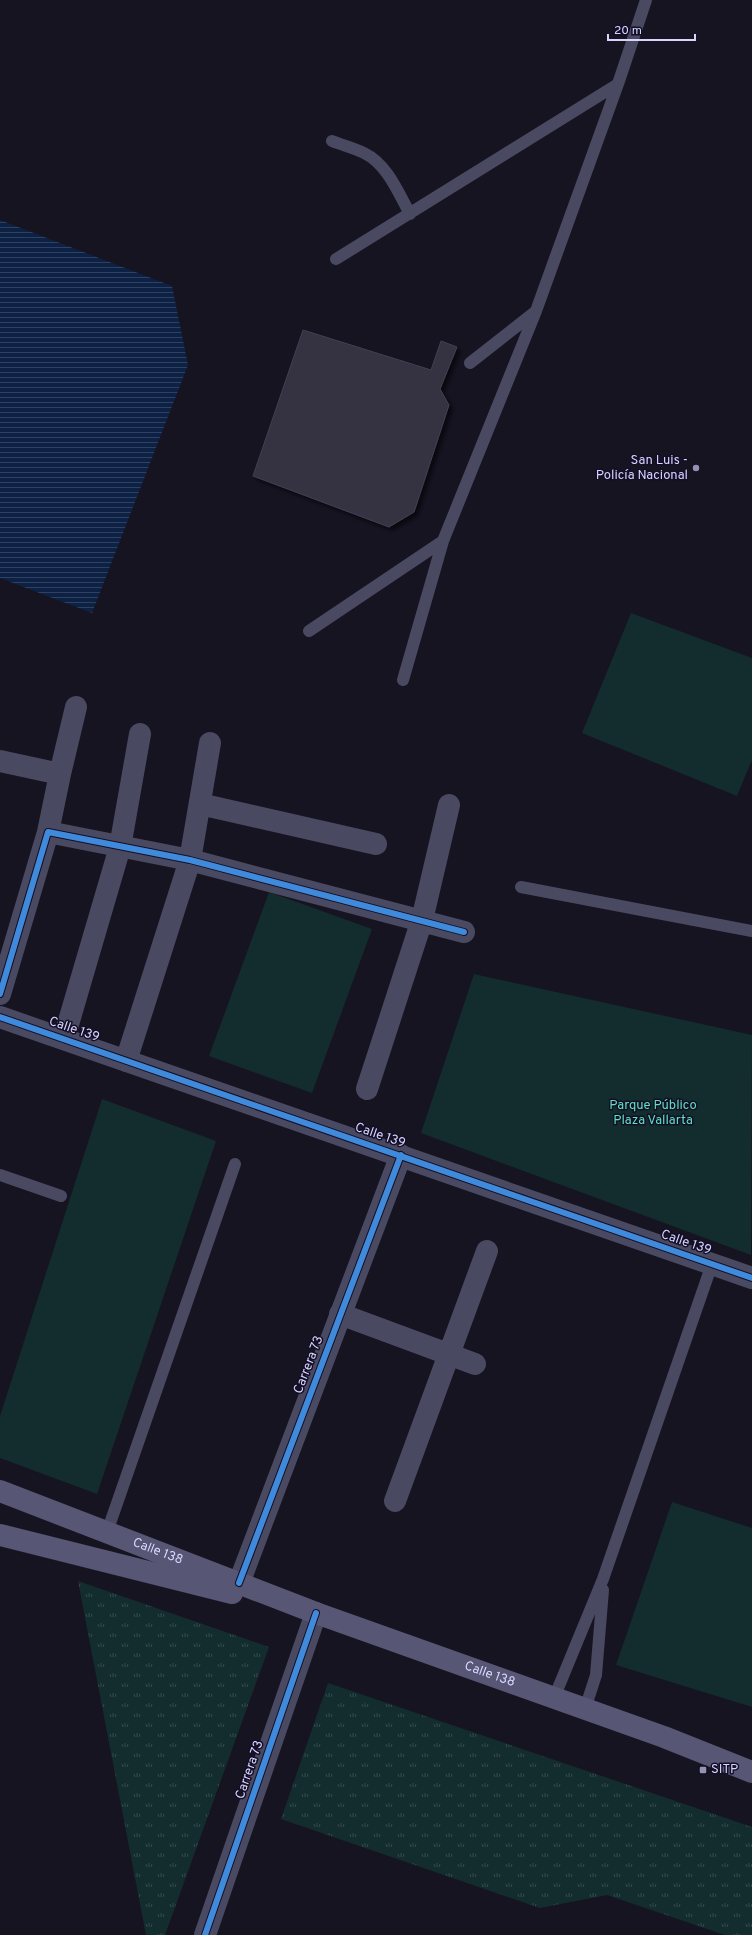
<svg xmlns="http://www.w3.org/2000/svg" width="752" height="1935" viewBox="0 0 752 1935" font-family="Overpass,sans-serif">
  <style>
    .grass { fill: url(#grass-tufts) }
    .park { fill: #132c2d }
    .water { fill: url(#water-rules) }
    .building { fill: #343243; stroke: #433f54; filter: url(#shadow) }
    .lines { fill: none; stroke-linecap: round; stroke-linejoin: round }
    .lane { stroke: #4a4962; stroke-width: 12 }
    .street { stroke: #4a4962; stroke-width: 22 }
    .secondary { stroke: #575674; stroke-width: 22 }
    .cycleway-casing { stroke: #130f26; stroke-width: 8 }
    .cycleway { stroke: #408adc; stroke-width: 6 }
    .poi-dot { fill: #9591b1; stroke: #130f26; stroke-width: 1.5 }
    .labels { text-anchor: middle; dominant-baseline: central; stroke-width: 3; stroke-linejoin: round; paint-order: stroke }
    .poi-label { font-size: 13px; fill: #d9d4ff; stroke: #130f26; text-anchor: end }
    .street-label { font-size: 13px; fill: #d9d4ff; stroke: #130f26 }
    .park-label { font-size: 13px; fill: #5fe0c0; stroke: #130f26 }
  </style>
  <defs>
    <pattern id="grass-tufts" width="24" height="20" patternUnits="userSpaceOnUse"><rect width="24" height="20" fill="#132c2d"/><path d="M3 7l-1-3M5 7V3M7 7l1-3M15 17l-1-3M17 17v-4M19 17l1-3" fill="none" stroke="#354a4c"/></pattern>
    <pattern id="water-rules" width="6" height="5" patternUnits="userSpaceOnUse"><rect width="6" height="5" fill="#0d2144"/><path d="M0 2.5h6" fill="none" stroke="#304060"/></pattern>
    <filter id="shadow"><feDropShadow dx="3.5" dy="3.5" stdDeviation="2" flood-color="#0009"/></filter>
  </defs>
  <rect width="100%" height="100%" fill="#161421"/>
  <path class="grass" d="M78 1581 269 1647 165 1935H146Z
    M328 1683 752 1827V1935H725L607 1895 540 1908 281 1819Z"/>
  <path class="park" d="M631 613 752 658V760L737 796 582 733Z
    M269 892 372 929 312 1093 209 1056Z
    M474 974 752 1035 751 1255 421 1133Z
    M102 1099 216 1141 97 1494 0 1458V1416Z
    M672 1502 752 1528V1707L616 1665Z"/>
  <path class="water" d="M0 220 172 286 188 365 92 613 0 578Z"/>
  <path class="building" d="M303 330 431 370 441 341 457 347 440 389 449 405 414 512 389 527 253 476Z"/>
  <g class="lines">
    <path class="lane" d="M332 141C342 145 354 148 364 153 387 164 398 192 410 214
      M336 259 618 84
      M470 363 535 312
      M309 631 443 541
      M403 680 443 541 536 311 618 84 646 0
      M521 887 752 931
      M0 1175 61 1196
      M107 1532 235 1164
      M554 1698 603 1579 712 1264
      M585 1709 596 1675 603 1590"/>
    <path class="street" d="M0 761 60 774 48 832
      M60 774 76 707
      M200 804 376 844
      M0 994 48 832 190 860 464 932
      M0 1017 752 1278
      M64 1038 120 847 140 734
      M126 1061 190 860 210 743
      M367 1089 422 920 449 805
      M340 1314 475 1364
      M395 1501 487 1251
      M239 1583 401 1155
      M205 1935 316 1613"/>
    <g class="secondary">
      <path id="s1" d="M0 1491 316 1613 664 1737 752 1772"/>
      <path d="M0 1535 232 1593"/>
    </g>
    <g class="cycleway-casing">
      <path id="cycleway" d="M0 994 48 832 190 860 464 932
        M0 1017 752 1278
        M239 1583 401 1155
        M205 1935 316 1613"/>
    </g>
    <use href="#cycleway" class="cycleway"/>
  </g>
  <g class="poi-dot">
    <circle cx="696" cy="468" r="4"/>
    <rect x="699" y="1766" width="8" height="8" rx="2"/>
  </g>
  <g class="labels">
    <g class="poi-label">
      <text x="688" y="461">San Luis -<tspan x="688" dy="15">Policía Nacional</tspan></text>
      <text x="711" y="1770" text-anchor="start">SITP</text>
    </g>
    <g class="street-label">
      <text transform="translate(74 1030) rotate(19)">Calle 139</text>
      <text transform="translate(380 1136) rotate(19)">Calle 139</text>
      <text transform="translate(686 1243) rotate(19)">Calle 139</text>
      <text transform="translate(309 1365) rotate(-69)">Carrera 73</text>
      <text stroke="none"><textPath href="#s1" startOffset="169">Calle 138</textPath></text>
      <text stroke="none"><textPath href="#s1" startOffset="523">Calle 138</textPath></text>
      <text transform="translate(250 1770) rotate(-71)">Carrera 73</text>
    </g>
    <g class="park-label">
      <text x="653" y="1106">Parque Público<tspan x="653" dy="15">Plaza Vallarta</tspan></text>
    </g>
  </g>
  <path d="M608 34v6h87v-6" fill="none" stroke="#d9d4ff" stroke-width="2"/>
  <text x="614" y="34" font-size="12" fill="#d9d4ff" stroke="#130f26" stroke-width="3" paint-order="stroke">20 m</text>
</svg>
